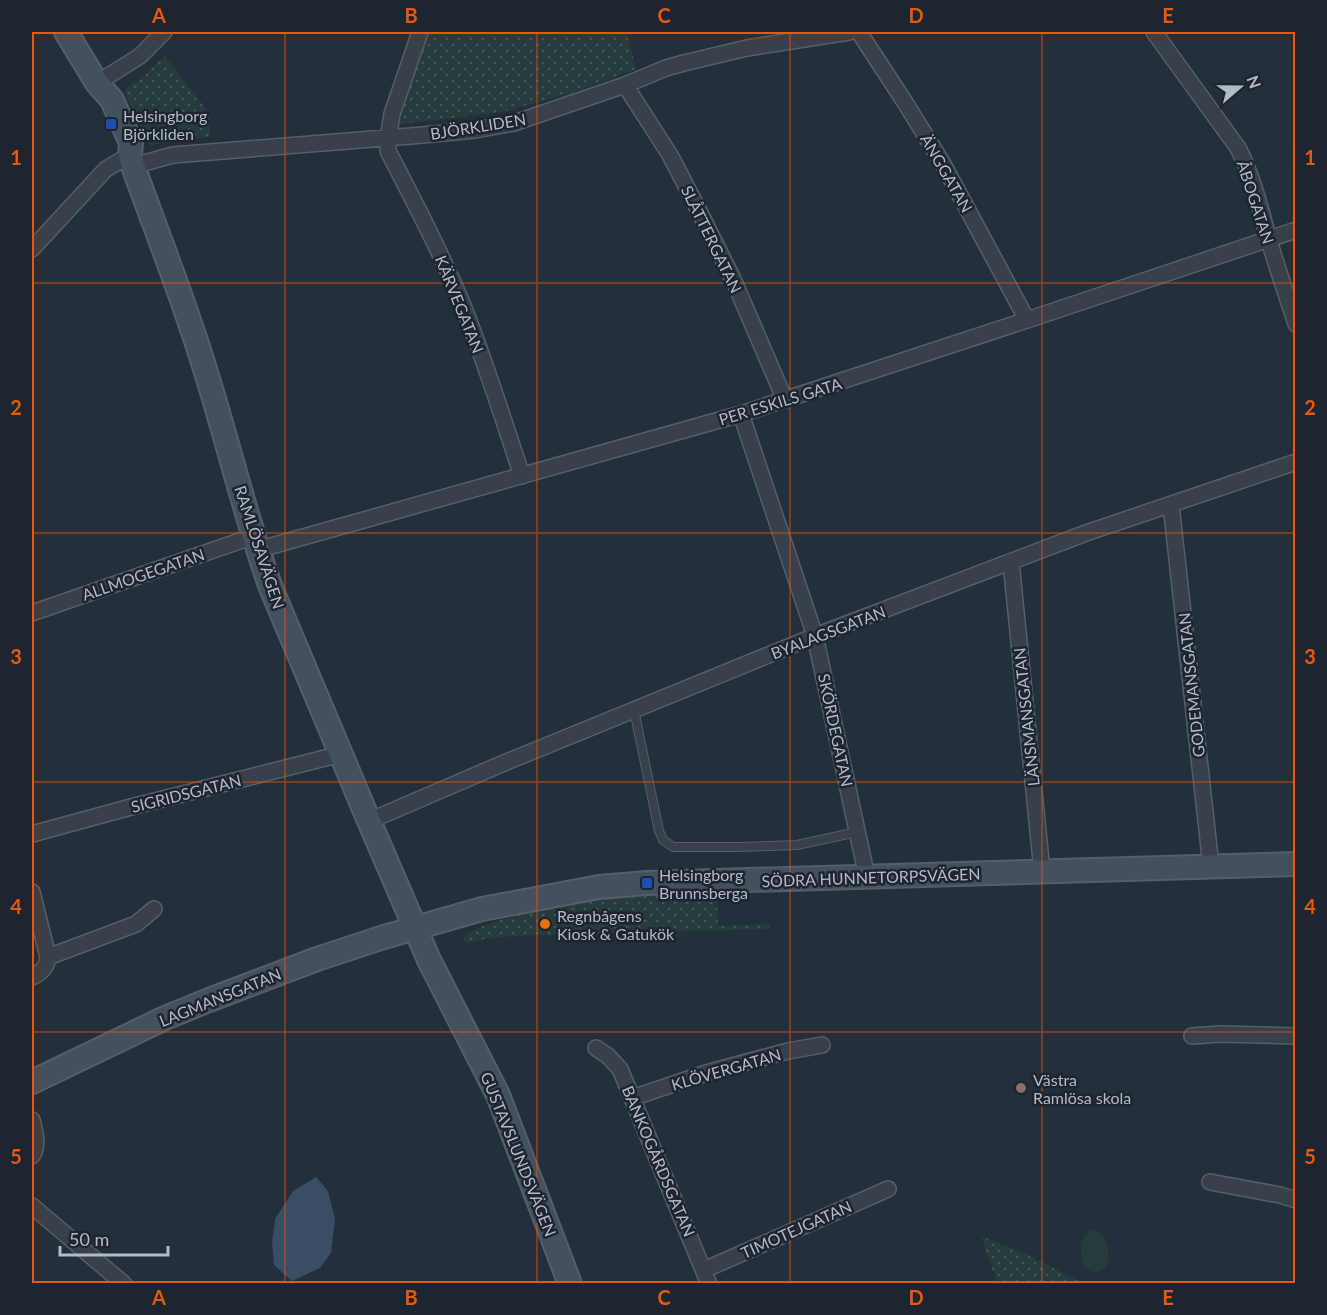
<svg xmlns="http://www.w3.org/2000/svg" width="1327" height="1315" viewBox="0 0 1327 1315" font-family="Lato,sans-serif">
  <style>
    .grass { fill: url(#grass-dots) }
    .park { fill: #253b3c }
    .water { fill: #394d64 }
    .lines { fill: none; stroke-linecap: round; stroke-linejoin: round }
    .lane-casing { stroke: #555e69; stroke-width: 10 }
    .street-casing { stroke: #555e69; stroke-width: 18 }
    .secondary-casing { stroke: #555e69; stroke-width: 26 }
    .lane { stroke: #37404b; stroke-width: 8 }
    .street { stroke: #37404b; stroke-width: 15 }
    .secondary { stroke: #45505e; stroke-width: 22 }
    .grid { fill: none; stroke: #e8590c; stroke-width: 1.5; stroke-opacity: 0.55 }
    .transit-dot { fill: #1a4fb4; stroke: #1c2530; stroke-width: 2 }
    .food-dot { fill: #e8710a; stroke: #1c2530; stroke-width: 2 }
    .education-dot { fill: #8d6e63; stroke: #1c2530; stroke-width: 2 }
    .labels { text-anchor: middle; dominant-baseline: central; stroke-width: 5; stroke-linejoin: round; paint-order: stroke }
    .poi-label { font-size: 16px; fill: #b2bbc7; stroke: #1c2530; text-anchor: start }
    .street-label { font-size: 16px; fill: #b2bbc7; stroke: #1c2530 }
    .neatline { fill: none; stroke: #e8590c; stroke-width: 2 }
    .grid-label { font-size: 20px; text-anchor: middle; font-weight: bold; fill: #e8590c }
  </style>
  <defs>
    <pattern id="grass-dots" width="8" height="8" patternUnits="userSpaceOnUse" patternTransform="scale(1.5)"><rect width="8" height="8" fill="#253b3c"/><path d="M2 2h.1M6 6h.1" fill="none" stroke="#425557" stroke-width="1.8" stroke-linecap="round"/></pattern>
  </defs>
  <rect width="100%" height="100%" fill="#232f3b"/>
  <path class="grass" d="M424 32H627L636 69 578 91 503 112 400 124 397 115Z
    M165 57 199 99 210 117V137L151 145 147 142 127 98 125 92 126 88 140 79 160 60Z
    M717 892 718 926 770 924V929L514 936 485 939 467 943 464 941V937L467 933 485 925 554 903 608 894Z
    M982 1237 1027 1254 1083 1283H997L982 1239Z"/>
  <path class="park" d="M1094 1229C1110 1236 1115 1269 1097 1272 1078 1275 1074 1234 1094 1229Z"/>
  <path class="water" d="M316 1177 328 1191 335 1219 331 1253 320 1268 292 1281 274 1265 272 1242 275 1219 293 1191Z"/>
  <g class="lines">
    <g class="lane-casing">
      <path id="lane" d="M634 710 659 831 663 840 673 847H739L797 845 857 832"/>
    </g>
    <g class="street-casing">
      <path id="street" d="M420 32 392 114 388 138V151C414 201 440 251 462 303 485 360 503 419 522 476
        M859 32 906 104 943 164 1027 320
        M1154 32 1238 148C1253 177 1260 208 1269 240 1277 268 1287 296 1296 324
        M97 83 140 56 164 32
        M625 85 670 155 699 211 733 279 785 400
        M133 166 173 155 423 135 475 130 514 123 625 85 666 68 684 63 747 48 849 32
        M32 249 106 169 130 155
        M741 414 815 636 867 877
        M1171 505 1211 866
        M257 550 741 414 1027 320 1296 230
        M1011 562 1042 871
        M32 613 254 536
        M369 821 504 763 815 636 1086 533 1296 462
        M32 834 131 807 341 754
        M32 892 48 957C47 968 41 973 32 977
        M48 957 136 924 154 909
        M1192 1036 1220 1034 1296 1036
        M596 1048 608 1056 620 1069 709 1284
        M632 1098 706 1073 788 1051 822 1045
        M32 1120C35 1132 39 1145 32 1156
        M1210 1182 1280 1195 1296 1200
        M32 1206 124 1284
        M704 1270 888 1189"/>
    </g>
    <g class="secondary-casing">
      <path id="secondary" d="M66 32 97 83 112 100 131 143 130 155 133 166C157 233 184 300 205 369 228 442 245 516 271 588L369 821 429 960 498 1095 570 1284
        M32 1082 165 1018 209 1000 317 959 384 937 482 909 599 887 647 883 1296 864"/>
    </g>
    <use href="#lane" class="lane"/>
    <use href="#street" class="street"/>
    <use href="#secondary" class="secondary"/>
  </g>
  <path class="grid" d="M285 32V1284M537 32V1284M790 32V1284M1042 32V1284M32 283H1296M32 533H1296M32 782H1296M32 1032H1296"/>
  <g class="transit-dot">
    <rect x="105" y="118" width="12" height="12" rx="3"/>
    <rect x="641" y="877" width="12" height="12" rx="3"/>
  </g>
  <circle class="food-dot" cx="545" cy="924" r="6"/>
  <circle class="education-dot" cx="1021" cy="1088" r="6"/>
  <g class="labels">
    <g class="poi-label">
      <text x="123" y="115">Helsingborg<tspan x="123" dy="18">Björkliden</tspan></text>
      <text x="659" y="874">Helsingborg<tspan x="659" dy="18">Brunnsberga</tspan></text>
      <text x="557" y="915">Regnbågens<tspan x="557" dy="18">Kiosk &amp; Gatukök</tspan></text>
      <text x="1033" y="1079">Västra<tspan x="1033" dy="18">Ramlösa skola</tspan></text>
    </g>
    <g class="street-label">
      <text transform="translate(478 126) rotate(-9)">BJÖRKLIDEN</text>
      <text transform="translate(947 173) rotate(60)">ÄNGGATAN</text>
      <text transform="translate(1256 202) rotate(72)">ÅBOGATAN</text>
      <text transform="translate(712 239) rotate(64)">SLÅTTERGATAN</text>
      <text transform="translate(460 304) rotate(68)">KÄRVEGATAN</text>
      <text transform="translate(780 401) rotate(-17)">PER ESKILS GATA</text>
      <text transform="translate(260 547) rotate(72)">RAMLÖSAVÄGEN</text>
      <text transform="translate(143 574) rotate(-19)">ALLMOGEGATAN</text>
      <text transform="translate(828 632) rotate(-21)">BYALAGSGATAN</text>
      <text transform="translate(1191 685) rotate(-96)">GODEMANSGATAN</text>
      <text transform="translate(1026 717) rotate(-96)">LÄNSMANSGATAN</text>
      <text transform="translate(836 730) rotate(78)">SKÖRDEGATAN</text>
      <text transform="translate(186 793) rotate(-14)">SIGRIDSGATAN</text>
      <text transform="translate(871 877) rotate(-2)">SÖDRA HUNNETORPSVÄGEN</text>
      <text transform="translate(220 997) rotate(-22)">LAGMANSGATAN</text>
      <text transform="translate(726 1069) rotate(-16)">KLÖVERGATAN</text>
      <text transform="translate(519 1154) rotate(68)">GUSTAVSLUNDSVÄGEN</text>
      <text transform="translate(659 1161) rotate(67)">BANKOGÅRDSGATAN</text>
      <text transform="translate(796 1229) rotate(-24)">TIMOTEJGATAN</text>
    </g>
  </g>
  <rect width="1327" height="1315" fill="none" stroke="#1c2530" stroke-width="66"/>
  <g transform="translate(1240 87) rotate(70)" stroke="#1c2530" stroke-width="4.5" paint-order="stroke">
  <path d="M0-4.5L10 22L0 15L-10 22Z" fill="#b2bbc7"/>
  <text y="-9" font-size="16" font-weight="bold" text-anchor="middle" fill="#b2bbc7">N</text>
  </g>
  <path d="M60 1246v9h108v-9" fill="none" stroke="#b2bbc7" stroke-width="3"/>
  <text x="69" y="1246" font-size="18" fill="#b2bbc7" stroke="#1c2530" stroke-width="4.5" paint-order="stroke">50 m</text>
  <rect x="33" y="33" width="1261" height="1249" class="neatline"/>
  <g class="grid-label">
    <text x="159" y="23">A</text>
    <text x="411" y="23">B</text>
    <text x="664" y="23">C</text>
    <text x="916" y="23">D</text>
    <text x="1168" y="23">E</text>
    <text x="16" y="165">1</text>
    <text x="1310" y="165">1</text>
    <text x="16" y="415">2</text>
    <text x="1310" y="415">2</text>
    <text x="16" y="664">3</text>
    <text x="1310" y="664">3</text>
    <text x="16" y="914">4</text>
    <text x="1310" y="914">4</text>
    <text x="16" y="1164">5</text>
    <text x="1310" y="1164">5</text>
    <text x="159" y="1305">A</text>
    <text x="411" y="1305">B</text>
    <text x="664" y="1305">C</text>
    <text x="916" y="1305">D</text>
    <text x="1168" y="1305">E</text>
  </g>
</svg>
